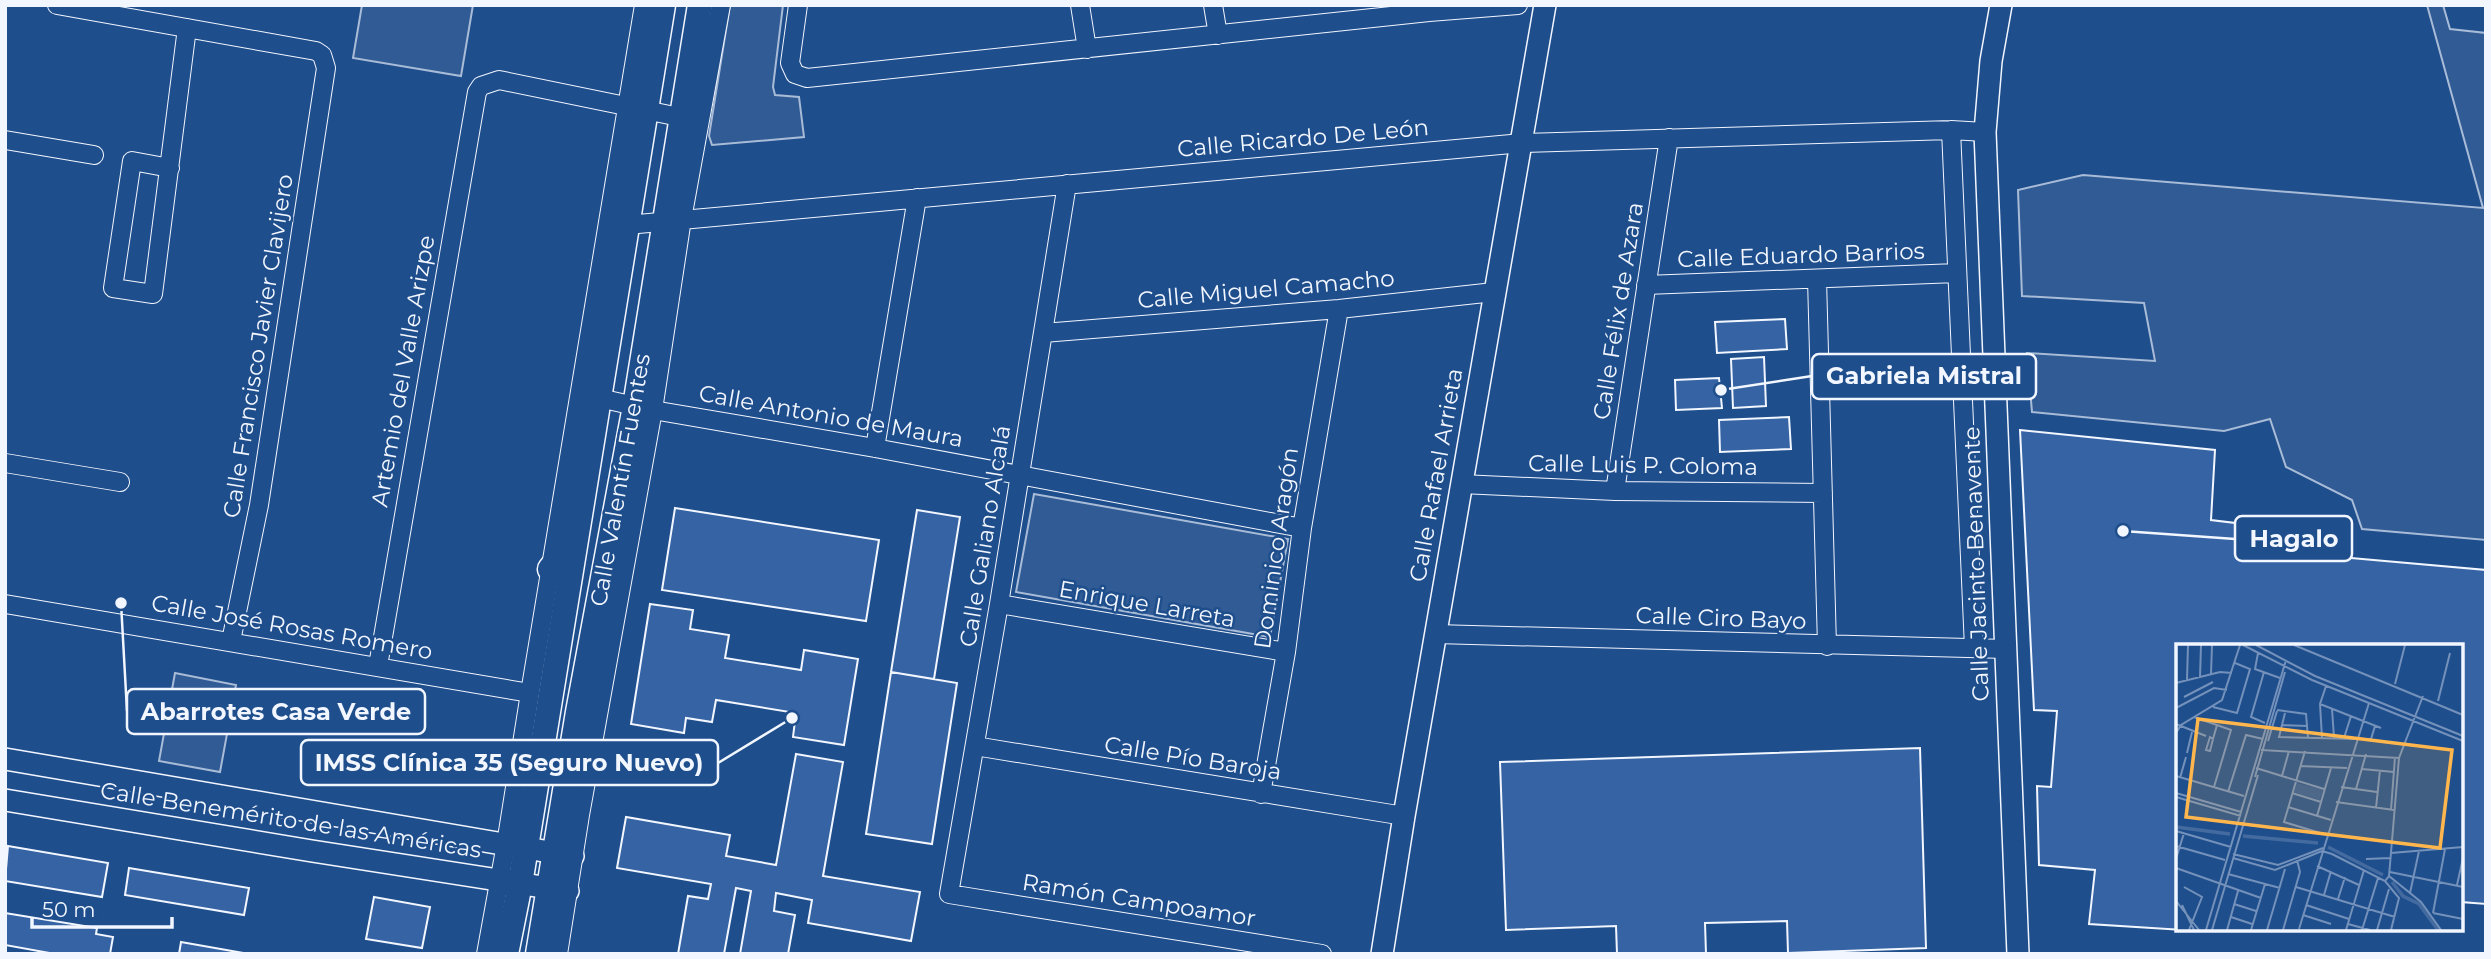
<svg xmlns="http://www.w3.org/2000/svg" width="2491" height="959" viewBox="0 0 2491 959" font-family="Montserrat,sans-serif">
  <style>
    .built { fill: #305b95; stroke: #a8bbd7; stroke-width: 2 }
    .building { fill: #3563a3; stroke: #f2f6ff; stroke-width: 2 }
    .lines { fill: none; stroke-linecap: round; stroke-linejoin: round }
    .minor-casing { stroke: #f2f6ff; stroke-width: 20 }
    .tertiary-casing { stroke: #f2f6ff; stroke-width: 24 }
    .secondary-casing { stroke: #f2f6ff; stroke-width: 27 }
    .minor { stroke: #1f4e8c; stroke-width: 18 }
    .tertiary { stroke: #1f4e8c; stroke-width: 21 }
    .secondary { stroke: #1f4e8c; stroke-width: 24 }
    .labels { text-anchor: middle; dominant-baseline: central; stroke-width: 5; stroke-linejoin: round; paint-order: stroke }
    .street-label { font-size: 23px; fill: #f2f6ff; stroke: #1f4e8c }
    .inset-river { fill: none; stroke: #446ba0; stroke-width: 3.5 }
    .inset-road { fill: none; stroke: #7391ba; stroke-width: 2 }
    .view { fill: #ffb74d; fill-opacity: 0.15; stroke: #ffb74d; stroke-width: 3.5 }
    .inset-edge { fill: none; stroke: #f2f6ff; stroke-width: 3.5 }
    .leader { fill: none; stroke: #f2f6ff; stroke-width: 2.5 }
    .callout-dot { fill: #f2f6ff; stroke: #1f4e8c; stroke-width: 2.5 }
    .callout { fill: #1f4e8c; stroke: #f2f6ff; stroke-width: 2.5 }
    .callout-label { font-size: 24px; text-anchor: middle; font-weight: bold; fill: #f2f6ff }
  </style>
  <rect width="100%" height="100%" fill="#1f4e8c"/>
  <path class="built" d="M362 5H473L461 76 353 58Z
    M730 5H783L773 87 775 95 799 97 804 137 712 145 709 136Z
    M2427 5H2443L2450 29 2486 33V540L2362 529 2352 500 2286 467 2270 419 2224 431 2032 412 2027 353 2155 361 2144 303 2022 296 2018 190 2083 175 2483 208Z
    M1034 494 1288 539 1270 637 1016 592Z
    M175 673 236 685 220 772 159 761Z"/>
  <path class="building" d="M1785 319 1787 349 1717 353 1715 322Z
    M1764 357 1766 406 1733 408 1731 359Z
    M1719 378 1722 408 1676 410 1675 380Z
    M1789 417 1791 449 1720 452 1719 420Z
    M2020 430 2215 450 2211 520 2285 529 2284 552 2486 570V904L2461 902V646H2178V929H2200L2199 931 2089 924 2095 870 2039 865 2037 786 2051 787 2057 711 2034 710Z
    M675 508 879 540 866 621 662 590Z
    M917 510 960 517 934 679 891 672Z
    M650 604 693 610 690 629 729 635 725 658 801 670 804 650 858 659 844 745 793 737 796 713 716 700 712 722 686 718 684 733 631 724Z
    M891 672 957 683 932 844 866 834Z
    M1920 748 1926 948 1788 953 1787 921 1705 923 1706 954H1617L1616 926 1506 930 1500 762Z
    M796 754 843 762 823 876 920 892 911 941 808 923 812 900 776 893 774 911 795 915 788 954H740L751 891 736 888 724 954H678L688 896 708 899 711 884 617 868 626 817 730 835 726 856 776 865Z
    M8 846 108 863 102 897 5 881Z
    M129 868 249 888 244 915 125 895Z
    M374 897 430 907 422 948 366 939Z
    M5 913 97 928 96 934 113 937 110 954H55L5 945Z
    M181 942 249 954H179Z"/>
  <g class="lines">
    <g class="minor-casing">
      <path id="minor" d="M57 5 316 51 322 55 326 68 259 505 231 641
        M798 5 790 63 795 74 807 78 1429 12 1518 5
        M1080 5 1087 49
        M1213 5 1218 35
        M1951 130 1974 648
        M5 140 94 155
        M170 168 132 161 113 288 153 294 187 28
        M1067 184 999 604 949 894 1322 954
        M627 225 1522 143 1951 130 1985 132
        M1817 279 1827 646
        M1646 285 1957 273
        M1043 333 1339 309 1494 292
        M599 398 653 410 875 448 1302 528
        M875 448 917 198
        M5 463 120 482
        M1461 484 1615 491 1823 493
        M1615 491 1669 138
        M5 604 530 693
        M999 604 1286 652
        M1435 634 2006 649
        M378 666 477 92 481 86 499 80 694 120
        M975 746 1404 816
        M1261 794 1286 652 1302 528 1339 309
        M486 954 506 844 530 693 644 5
        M558 954 580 815 653 410 682 219 721 5"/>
    </g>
    <g class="tertiary-casing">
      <path id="tertiary" d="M2001 5 1991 61 1985 132 2018 954
        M5 759 573 856
        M5 800 312 851 568 891
        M1382 954 1404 816 1545 5"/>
    </g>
    <g class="secondary-casing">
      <path id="secondary" d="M550 569 575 538
        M506 954 520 884 663 5
        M538 954 578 712 635 406 700 5"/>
    </g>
    <use href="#minor" class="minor"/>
    <use href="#tertiary" class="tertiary"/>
    <use href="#secondary" class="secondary"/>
  </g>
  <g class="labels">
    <g class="street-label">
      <text transform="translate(1303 138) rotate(-5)">Calle Ricardo De León</text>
      <text transform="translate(1801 255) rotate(-2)">Calle Eduardo Barrios</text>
      <text transform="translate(1266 289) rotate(-5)">Calle Miguel Camacho</text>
      <text transform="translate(1618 311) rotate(-81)">Calle Félix de Azara</text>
      <text transform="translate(258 346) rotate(-81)">Calle Francisco Javier Clavijero</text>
      <text transform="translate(403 371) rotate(-80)">Artemio del Valle Arizpe</text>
      <text transform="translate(831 416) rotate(10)">Calle Antonio de Maura</text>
      <text transform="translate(1643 465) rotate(1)">Calle Luis P. Coloma</text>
      <text transform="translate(1436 475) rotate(-80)">Calle Rafael Arrieta</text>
      <text transform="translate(620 480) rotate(-80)">Calle Valentín Fuentes</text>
      <text transform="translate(985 536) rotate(-81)">Calle Galiano Alcalá</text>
      <text transform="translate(1276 548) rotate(-82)">Dominico Aragón</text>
      <text transform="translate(1976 564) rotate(-92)">Calle Jacinto Benavente</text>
      <text transform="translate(1147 604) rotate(10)">Enrique Larreta</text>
      <text transform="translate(1721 618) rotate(2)">Calle Ciro Bayo</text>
      <text transform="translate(292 627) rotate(10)">Calle José Rosas Romero</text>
      <text transform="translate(1193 758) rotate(9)">Calle Pío Baroja</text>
      <text transform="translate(291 820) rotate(9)">Calle Benemérito de las Américas</text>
      <text transform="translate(1139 900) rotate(9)">Ramón Campoamor</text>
    </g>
  </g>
  <g transform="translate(2176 644)">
    <rect width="287" height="287" fill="#1f4e8c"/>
    <path d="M121 139 147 146 144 156 118 148Z" fill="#305b95"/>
    <path class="inset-river" d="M0 183 54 190M67 192 142 199M152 203 207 231M216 238 227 252 243 260 262 286"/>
    <path class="inset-road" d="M67 1 136 36 287 97M80 1 139 32 287 92M118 1 287 71M82 9 79 25 104 34M88 28 75 73 89 79M35 30 36 1M24 33 25 1M11 36 12 1M0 39 44 28 56 29M219 40 229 1M8 53 37 38M262 57 274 9M144 60 205 84M37 63 61 69 74 25 59 19M0 64 38 44 51 46M156 65 158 94M101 66 130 70 132 94M109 69 103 93 179 95M18 73 55 86 38 143M0 80 30 92M106 81 132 82M0 89 5 81 46 56 64 1M146 94 144 60 150 42M168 94 175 72M37 95 34 93 30 106 34 107 37 95 41 81M187 96 195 95 199 82M92 97 101 67M85 106 223 114M129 107 108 178 151 191M11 109 16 88M124 122 171 124M80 124 148 145M186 125 218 128M0 132 68 152M106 132 113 107M79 133 109 28M4 134 10 113M165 143 201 148M180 145 190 110M52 148 70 91 87 95M0 149 65 168M116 149 145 158M0 153 65 172M160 158 218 166M112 163 155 176M200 164 204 126M215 166 219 113M141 172 155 124M0 187 55 203M0 202 49 216M215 209 287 203M57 210 102 221 147 204M57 214 99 226 146 207 156 210 209 237 223 254 215 286M0 215 8 189M190 215 214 214M141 222 183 241M0 224 85 254M214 228 287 243M52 230 104 244M213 232 245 258 265 286M209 237 213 232 223 114 247 52M281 241 287 214M8 243 26 253 13 286M120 243 219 273M234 249 243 207M148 251 155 227M162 255 169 233M0 257 23 286M58 260 80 267M6 261 18 286M130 261 173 275M257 269 269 205M257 269 287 275M127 271 155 280M55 273 76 280M172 280 194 286M123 285 193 59M30 286 110 16M36 286 82 131M51 286 62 247M75 286 89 240M91 286 109 225M107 286 124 228 121 216M170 286 188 226M186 286 202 234M201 286 213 245"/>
    <path class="view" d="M22 75 276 106 264 204 10 173Z"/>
    <rect width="287" height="287" class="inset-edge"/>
  </g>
  <path class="leader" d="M1721 390L1812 376M2123 531L2235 539M121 603L127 711M792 718L718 763"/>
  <g class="callout-dot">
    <circle cx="1721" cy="390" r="7"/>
    <circle cx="2123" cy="531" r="7"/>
    <circle cx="121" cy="603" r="7"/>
    <circle cx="792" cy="718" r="7"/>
  </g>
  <g class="callout">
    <rect x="1812" y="354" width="224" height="45" rx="7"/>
    <rect x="2235" y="516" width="117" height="45" rx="7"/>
    <rect x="127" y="689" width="298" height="45" rx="7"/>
    <rect x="301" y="740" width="417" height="45" rx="7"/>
  </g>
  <g class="callout-label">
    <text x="1924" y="384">Gabriela Mistral</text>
    <text x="2294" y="547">Hagalo</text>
    <text x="276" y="720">Abarrotes Casa Verde</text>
    <text x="509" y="771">IMSS Clínica 35 (Seguro Nuevo)</text>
  </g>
  <rect width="2491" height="959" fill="none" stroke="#f2f6ff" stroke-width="14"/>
  <path d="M32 917v10h140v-10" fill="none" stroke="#f2f6ff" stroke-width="3.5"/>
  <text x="42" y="917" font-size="21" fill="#f2f6ff" stroke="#1f4e8c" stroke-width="5" paint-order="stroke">50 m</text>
</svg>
